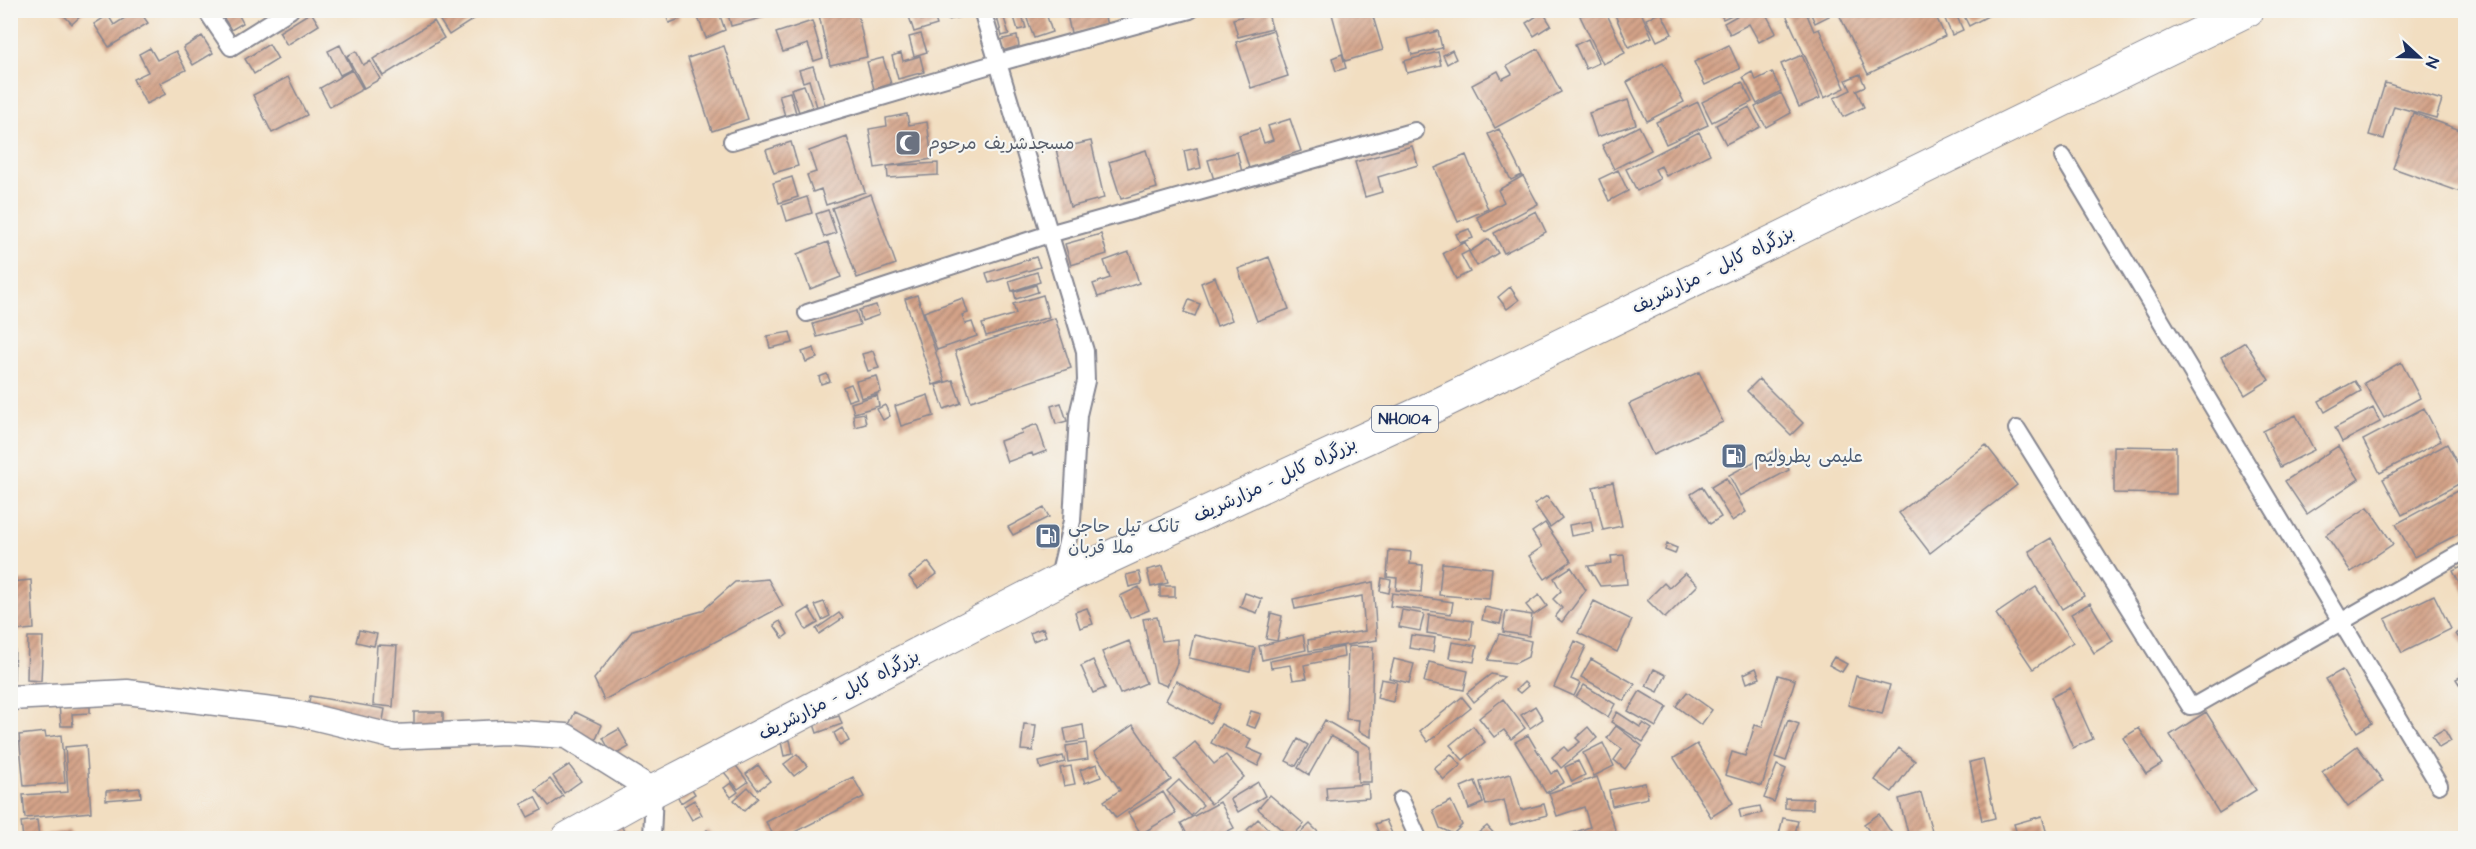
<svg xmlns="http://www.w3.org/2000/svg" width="2476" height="849" viewBox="0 0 2476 849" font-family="'Architects Daughter','Playpen Sans Arabic',sans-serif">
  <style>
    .building { fill: url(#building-hatch) }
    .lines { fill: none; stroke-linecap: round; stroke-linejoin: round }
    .street-casing { stroke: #868690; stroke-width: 20 }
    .secondary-casing { stroke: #868690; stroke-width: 27 }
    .highway-casing { stroke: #868690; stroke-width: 34 }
    .street { stroke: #fff; stroke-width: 16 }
    .secondary { stroke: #fff; stroke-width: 24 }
    .highway { stroke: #fff; stroke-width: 32 }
    .labels { text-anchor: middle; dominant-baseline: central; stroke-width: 4.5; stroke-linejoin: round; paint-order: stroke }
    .shield { fill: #f6f6f2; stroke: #5d6b8a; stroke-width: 1.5 }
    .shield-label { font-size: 16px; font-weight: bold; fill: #1b2f5e }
    .worship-label { font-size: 18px; fill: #5b616d; stroke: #f6f6f2; text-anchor: start }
    .street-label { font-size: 18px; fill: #1b2f5e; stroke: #f6f6f2 }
    .service-label { font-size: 18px; fill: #4e5e75; stroke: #f6f6f2; text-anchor: start }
  </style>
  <defs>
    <pattern id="building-hatch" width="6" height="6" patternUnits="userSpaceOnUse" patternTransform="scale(1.5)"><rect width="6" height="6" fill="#d4a388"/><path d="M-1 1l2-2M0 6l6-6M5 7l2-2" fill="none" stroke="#ab8572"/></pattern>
  </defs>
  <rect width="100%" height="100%" fill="#f6f6f2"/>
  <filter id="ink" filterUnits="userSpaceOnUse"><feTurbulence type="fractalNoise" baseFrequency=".0167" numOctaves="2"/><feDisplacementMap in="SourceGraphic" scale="12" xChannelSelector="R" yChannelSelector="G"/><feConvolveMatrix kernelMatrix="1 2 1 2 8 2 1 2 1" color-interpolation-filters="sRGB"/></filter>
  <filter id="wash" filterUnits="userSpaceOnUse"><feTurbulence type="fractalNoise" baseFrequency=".008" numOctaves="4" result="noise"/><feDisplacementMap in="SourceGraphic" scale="24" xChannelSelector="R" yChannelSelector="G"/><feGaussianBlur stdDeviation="1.35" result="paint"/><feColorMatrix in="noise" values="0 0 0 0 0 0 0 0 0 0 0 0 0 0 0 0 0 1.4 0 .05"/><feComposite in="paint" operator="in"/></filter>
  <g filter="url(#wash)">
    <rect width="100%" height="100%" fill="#f2dec1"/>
    <g id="blocks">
      <path class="building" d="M59 10H87L72 24Z
        M137 10H152L143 16 148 23 109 47 94 24 108 15 114 25Z
        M219 10H244L238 14 243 23 231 30Z
        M446 10H488L449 35 439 19 448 14Z
        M664 10H676L680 19 669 23Z
        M695 10H718L725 30 706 38Z
        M727 10H764L765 17 731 26Z
        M779 10H798V11L780 16Z
        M840 10H857L867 57 830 65 819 15Z
        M907 10H918L921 20 934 16 937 25 914 32Z
        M946 10H959L961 17 948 20Z
        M995 10H1016L1017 14 1004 18 1009 34 1002 36Z
        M1040 10H1045L1052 32 1034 38 1026 16Z
        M1066 10H1103L1107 25 1071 33Z
        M1267 10 1272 28 1238 37 1233 19Z
        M1343 10H1371L1383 50 1345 61 1332 14Z
        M1592 10H1605L1625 53 1603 64 1580 16Z
        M1625 10H1640L1652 37 1629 47 1615 15Z
        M1719 10H1743L1723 19Z
        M1747 10H1767L1769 13 1766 14 1776 33 1759 42 1749 24 1730 34 1724 23Z
        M1784 10H1805L1814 31 1819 29 1845 88 1824 98Z
        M1809 10H1826L1829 16 1815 23Z
        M1837 10H1933L1945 36 1868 74Z
        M1941 10H1954L1963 30 1952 35Z
        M1961 10H1999L1969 26Z
        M311 12 319 25 287 45 279 32Z
        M1543 12 1551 25 1534 36 1526 23Z
        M1661 12 1672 34 1657 41 1646 19Z
        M1022 15 1026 28 1018 30 1014 17Z
        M434 21 444 38 383 76 373 59Z
        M812 21 823 58 814 61 808 44 783 52 776 33Z
        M1273 30 1288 76 1251 88 1236 42Z
        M1438 31 1442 48 1412 55 1408 39Z
        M921 34 927 52 914 56 909 37Z
        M202 36 213 53 193 65 183 48Z
        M1017 36 1019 46 1002 51 999 40Z
        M1588 39 1599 63 1586 69 1575 45Z
        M269 44 278 59 254 74 245 59Z
        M340 45 352 69 340 75 328 51Z
        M1729 45 1740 69 1705 85 1694 62Z
        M724 46 748 119 712 131 688 58Z
        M150 48 157 60 176 51 186 70 160 83 166 94 146 104 133 79 148 72 139 54Z
        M1538 49 1561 92 1495 128 1472 85 1498 71 1502 79 1512 74 1507 66Z
        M1452 50 1456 59 1447 64 1443 55Z
        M356 51 363 65 370 61 380 79 364 88 347 56Z
        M1438 52 1441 65 1407 73 1404 61Z
        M901 53 903 61 920 56 924 72 898 79 892 56Z
        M1342 54 1346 68 1336 71 1332 58Z
        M1802 55 1820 98 1799 107 1781 64Z
        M883 58 891 84 874 89 867 62Z
        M1663 63 1684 102 1647 121 1627 82Z
        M813 66 825 104 817 107 809 80 803 82 799 70Z
        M352 70 363 89 330 107 320 88Z
        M1752 72 1756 80 1772 72 1781 91 1757 104 1743 77Z
        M1860 74 1865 86 1856 90 1864 107 1843 117 1834 98 1851 90 1846 80Z
        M288 77 307 115 272 133 253 95Z
        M1742 82 1752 102 1712 122 1702 102Z
        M2385 83 2442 100 2436 118 2394 106 2384 139 2369 135Z
        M804 85 812 107 799 112 791 89Z
        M790 92 796 113 785 116 779 95Z
        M1781 93 1791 113 1766 127 1755 107Z
        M1628 100 1636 124 1597 137 1589 113Z
        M1698 102 1708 125 1666 144 1656 122Z
        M1749 107 1760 127 1726 144 1716 125Z
        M2413 113 2466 132V194L2393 168Z
        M907 114 909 125 927 122 932 159 875 168 869 129 887 126 886 118Z
        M1290 119 1301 151 1249 168 1239 135 1259 129 1264 143 1273 140 1268 126Z
        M1639 126 1651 150 1614 169 1602 145Z
        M1499 129 1522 175 1511 180 1488 134Z
        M1699 132 1710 154 1666 176 1661 166 1655 169 1660 179 1637 191 1626 169Z
        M847 137 865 192 826 205 821 189 813 192 807 175 816 172 809 151Z
        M1091 141 1104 198 1070 207 1056 149Z
        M791 142 798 166 774 173 766 150Z
        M1412 146 1418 165 1378 177 1382 192 1365 197 1355 162Z
        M1197 148 1201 168 1188 171 1184 151Z
        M1146 150 1157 188 1121 199 1109 162Z
        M1237 152 1242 172 1214 180 1208 160Z
        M1466 155 1488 209 1458 222 1435 168Z
        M938 163V175L888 178 887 166Z
        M1618 170 1628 191 1609 201 1599 179Z
        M1523 176 1538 204 1485 232 1477 217 1504 202 1498 190Z
        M792 177 798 197 779 203 773 183Z
        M871 194 896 264 857 278 832 208Z
        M807 197 812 213 787 221 782 205Z
        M828 210 836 233 824 237 816 214Z
        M1536 211 1546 232 1504 253 1494 233Z
        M1469 229 1473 238 1460 243 1456 234Z
        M1101 234 1107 254 1071 265 1065 244Z
        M1489 239 1498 253 1477 266 1469 252Z
        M828 242 841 277 810 289 797 254Z
        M1465 242 1469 251 1461 255 1470 272 1456 279 1443 253Z
        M1129 252 1139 283 1098 297 1093 284 1110 278 1104 261Z
        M1036 257 1040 267 989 283 986 273Z
        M1269 257 1289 309 1257 321 1238 269Z
        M1037 272 1040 282 1012 291 1009 281Z
        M1215 277 1232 320 1217 326 1201 283Z
        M1036 285 1038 292 1016 299 1014 292Z
        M1510 287 1519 300 1507 309 1498 297Z
        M917 295 945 381 933 385 905 299Z
        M1043 295 1049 317 986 336 982 324 1016 314 1013 304Z
        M963 298 968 313 962 315 965 324 972 322 977 336 937 350 924 312Z
        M1189 300 1200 304 1195 316 1184 312Z
        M876 305 879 315 862 321 859 310Z
        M856 311 860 325 817 337 813 324Z
        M1055 318 1071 368 971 401 955 351Z
        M790 332 793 343 770 348 767 336Z
        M2245 342 2269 380 2245 395 2221 357Z
        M814 348 817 358 806 362 802 352Z
        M873 351 879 368 868 371 862 354Z
        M2401 362 2420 398 2384 418 2364 383Z
        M1699 372 1723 422 1653 455 1629 404Z
        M827 374 830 381 821 384 819 377Z
        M877 376 881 392 861 398 856 381Z
        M1759 379 1803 423 1791 435 1747 391Z
        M953 380 961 403 944 409 936 385Z
        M2355 381 2361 391 2325 412 2319 401Z
        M851 384 857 398 848 401 843 387Z
        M877 395 879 406 854 413 851 403Z
        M928 395 934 416 901 426 895 406Z
        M1061 403 1067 421 1056 424 1051 406Z
        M885 405 890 416 883 420 877 409Z
        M2373 408 2380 422 2342 442 2335 428Z
        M2424 408 2441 441 2380 473 2363 440Z
        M864 413 866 424 855 427 853 415Z
        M2296 415 2314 450 2280 467 2263 431Z
        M1037 424 1046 451 1033 456 1032 453 1007 462 1000 441 1022 433 1021 430Z
        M2447 444 2466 480 2402 515 2383 479Z
        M1986 445 2017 485 1930 553 1899 513Z
        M2114 446 2176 447V494L2114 493Z
        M2338 446 2359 479 2307 514 2285 481Z
        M1778 449 1789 470 1740 496 1729 475Z
        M1726 478 1746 512 1732 521 1711 487Z
        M1613 482 1622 526 1603 530 1593 487Z
        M2466 486V530L2414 557 2396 524Z
        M1702 487 1721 517 1710 524 1691 494Z
        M1547 496 1562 518 1550 527 1534 504Z
        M2368 507 2393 544 2351 572 2326 535Z
        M1044 508 1049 517 1013 535 1008 527Z
        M1591 521 1593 532 1571 536 1569 525Z
        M1545 523 1571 561 1545 579 1529 556 1542 547 1532 532Z
        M1049 538 1052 545 1045 549 1042 543Z
        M2051 538 2084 596 2062 609 2029 551Z
        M1667 544 1677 548 1675 554 1665 550Z
        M1389 550 1411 552 1410 564 1423 565 1421 592 1396 590 1397 578 1387 577Z
        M1624 555 1627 584 1600 586 1588 566 1612 563 1611 556Z
        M928 562 937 574 918 588 909 577Z
        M1442 563 1492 568 1489 599 1439 595Z
        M2466 565V596L2453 571Z
        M1163 566 1168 583 1151 587 1147 570Z
        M1571 567 1586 590 1562 622 1555 617 1562 608 1553 599 1561 591 1554 578Z
        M1139 572 1142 584 1129 587 1126 575Z
        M1685 573 1698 585 1665 618 1647 600 1664 583 1669 588Z
        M1382 578 1391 580 1389 593 1380 591Z
        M768 579 783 606 604 700 594 679 633 630 702 611 735 582Z
        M31 580 34 629 10 631V582Z
        M1373 582 1377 640 1309 651 1308 640 1365 631 1362 596 1295 609 1293 599Z
        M1160 586H1175V597H1160Z
        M1139 587 1149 610 1130 618 1120 596Z
        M2036 587 2073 642 2033 669 1996 614Z
        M1245 593 1262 599 1257 613 1240 607Z
        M1392 593 1453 602 1451 614 1390 606Z
        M1539 595 1547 606 1534 615 1526 605Z
        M2434 595 2451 629 2402 653 2385 619Z
        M1594 601 1632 620 1617 652 1578 633Z
        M824 602 830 616 822 620 815 605Z
        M2090 603 2113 641 2094 653 2071 614Z
        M1485 607 1503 611 1500 624 1482 620Z
        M809 608 818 623 806 630 798 615Z
        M1087 608 1093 624 1080 628 1075 612Z
        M1402 610 1424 614 1420 631 1399 627Z
        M1506 611 1532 615 1529 636 1503 632Z
        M839 613 843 618 819 634 816 629Z
        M1271 613 1282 616 1277 641 1266 639Z
        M1429 615 1473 621 1471 640 1427 633Z
        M1157 617 1162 641 1177 639V663L1167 686 1156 682 1143 619Z
        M780 621 788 634 783 638 774 625Z
        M1043 628 1046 636 1033 641 1030 633Z
        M2466 628V648L2456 634Z
        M359 630 377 634 374 646 356 642Z
        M1499 634 1531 641 1528 657 1516 663 1488 660Z
        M1194 635 1255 648 1250 671 1189 658Z
        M1303 635 1306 650 1262 660 1259 646Z
        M1411 635 1435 638 1433 652 1409 648Z
        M28 637H43L41 681 27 680Z
        M10 640H15L14 680H10Z
        M1129 641 1146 683 1120 694 1102 652Z
        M1575 641 1586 646 1571 679 1580 683 1574 696 1554 687Z
        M1452 642 1477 646 1474 662 1449 658Z
        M377 645 397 646 393 707 373 705Z
        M1348 646 1373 647 1371 737 1358 731 1359 720 1346 719Z
        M1343 647 1344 657 1304 665 1307 678 1293 680 1290 665 1271 668 1270 661Z
        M1834 657 1847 664 1842 672 1829 665Z
        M1394 659 1414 664 1409 683 1389 678Z
        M1591 659 1635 684 1624 701 1581 677Z
        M1093 660 1105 688 1093 693 1081 666Z
        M1429 662 1468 671 1464 690 1424 682Z
        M1756 668 1760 678 1747 683 1744 674Z
        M1654 669 1666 675 1658 692 1646 686Z
        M2342 670 2372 723 2357 732 2326 679Z
        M1491 674 1504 677 1474 702 1467 693Z
        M2466 674V695L2456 679Z
        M1778 675 1795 680 1762 786 1725 775 1732 752 1745 756 1755 725 1762 727Z
        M1856 676 1890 685 1882 714 1848 705Z
        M1381 679 1397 682 1393 702 1377 698Z
        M1176 681 1220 704 1210 723 1166 700Z
        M1524 682 1528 686 1520 693 1516 690Z
        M1584 685 1615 704 1608 717 1576 697Z
        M2070 688 2093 739 2073 748 2051 697Z
        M1640 691 1667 707 1656 727 1628 711Z
        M1687 692 1712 710 1701 725 1676 706Z
        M310 696 385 709 382 726 307 714Z
        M1462 697 1471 708 1428 742 1420 731Z
        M1503 699 1525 728 1511 739 1504 730 1494 737 1479 718Z
        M90 703V713L72 714 73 726H61L59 705Z
        M1535 706 1543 719 1530 728 1521 715Z
        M1251 711 1261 714 1255 728 1246 725Z
        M414 712H443V733H414Z
        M575 712 602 725 594 744 566 731Z
        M1617 712 1640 727 1643 723 1652 729 1643 742 1611 722Z
        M2206 712 2256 790 2219 813 2170 735Z
        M839 716 842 724 817 733 814 724Z
        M1325 720 1371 747V782H1358V751L1331 736 1309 775 1298 768Z
        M1788 720 1799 724 1786 761 1775 757Z
        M1024 724 1036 725 1033 751 1021 750Z
        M1221 724 1251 739 1247 748 1263 755 1258 766 1211 743Z
        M1083 725 1085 740 1067 743 1064 729Z
        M1133 725 1171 780 1116 818 1104 801 1120 790 1094 752Z
        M1473 726 1485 742 1463 760 1450 745Z
        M1616 726 1642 746 1625 769 1614 760 1622 749 1607 738Z
        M1588 727 1597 738 1561 768 1552 757 1564 747 1568 751 1580 742 1576 738Z
        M842 728 849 741 840 746 834 733Z
        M2139 728 2162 764 2146 774 2123 738Z
        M619 729 629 747 613 756 603 738Z
        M2444 729 2451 741 2439 748 2432 736Z
        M45 732 46 737 61 735 65 783 24 786 19 735Z
        M1528 735 1551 774 1557 770 1564 782 1546 793 1515 742Z
        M1298 739 1308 745 1296 766 1286 761Z
        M790 740 793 754 784 756 781 742Z
        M1195 742 1214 764 1226 755 1244 777 1211 804 1175 759Z
        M1086 743 1088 759 1068 762 1066 746Z
        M1603 743 1614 766 1594 776 1583 753Z
        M1697 744 1733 803 1711 817 1674 758Z
        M86 745 91 812 25 818 23 795 68 792 65 747Z
        M2357 746 2383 781 2348 807 2322 772Z
        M1899 748 1915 761 1892 792 1875 780Z
        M797 754 807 766 794 776 784 764Z
        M1451 754 1461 765 1444 780 1434 768Z
        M1063 756 1065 762 1041 769 1039 762Z
        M1983 759 1995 818 1982 821 1970 762Z
        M1578 761 1585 775 1572 782 1565 767Z
        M734 763 748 782 738 789 723 771Z
        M1097 764 1101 777 1085 783 1080 770Z
        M569 765 581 781 564 793 553 776Z
        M758 765 770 781 758 790 746 774Z
        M1777 765 1786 769 1774 802 1764 798Z
        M1071 766 1075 784 1064 786 1060 768Z
        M1511 774 1521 810 1544 804 1547 815 1510 825 1504 800 1486 805 1480 782Z
        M853 777 864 797 783 838H775L766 822Z
        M1597 777 1618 838H1566L1565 836 1590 827 1584 807 1557 816 1549 793Z
        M550 779 563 796 549 806 536 790Z
        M1179 780 1203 805 1191 816 1167 791Z
        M1475 781 1483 803 1469 809 1461 787Z
        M1258 782 1265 796 1238 812 1230 799Z
        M731 783 738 792 731 797 724 788Z
        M1645 783 1648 798 1612 806 1609 790Z
        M689 784 695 794 681 803 676 793Z
        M1368 784 1369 798 1327 801 1326 787Z
        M748 787 758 798 744 811 734 800Z
        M140 788 141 797 106 800V791Z
        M1163 792 1176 813 1141 834 1128 813Z
        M1921 793 1932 831 1909 837 1899 799Z
        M1270 795 1304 824 1291 838 1258 809Z
        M535 797 542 810 528 817 521 804Z
        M1785 798 1813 799V809L1785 808Z
        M694 800 702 815 692 820 684 806Z
        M1451 801 1462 825 1453 834 1440 828 1433 810Z
        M1220 802 1234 828 1215 838H1189L1181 823Z
        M1760 806 1762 813 1741 818 1739 810Z
        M1879 814 1895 838H1874L1864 824Z
        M2042 816 2048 838H2018L2014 824Z
        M1783 818 1798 821 1794 838H1778Z
        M1258 819 1270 831 1262 838H1256L1247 830Z
        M37 820 39 838H23L21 822Z
        M1386 820 1394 838H1381L1375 824Z
        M620 824 628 838H613L608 831Z
        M1310 824 1319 833 1314 838H1295Z
        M1487 826 1498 838H1472Z
        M71 830 72 838H47V834Z
        M707 830 717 838H699Z
        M1332 833 1349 834 1348 838H1332Z"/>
    </g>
  </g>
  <g filter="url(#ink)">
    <use href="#blocks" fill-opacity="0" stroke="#868690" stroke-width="1.5"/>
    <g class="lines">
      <g class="street-casing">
        <path id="street" d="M206 10 231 47 290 10
          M982 10 1085 351 1086 381 1078 415 1072 521 1058 581
          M732 141 997 63 1190 10
          M2063 157 2439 785
          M807 313 1049 234 1415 131
          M2017 429 2190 706 2196 705 2466 550
          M1401 800 1418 838
          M652 838 654 791"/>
      </g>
      <g class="secondary-casing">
        <path id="secondary" d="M10 698 127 692 296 713 395 737 505 732 566 736 654 791"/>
      </g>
      <g class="highway-casing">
        <path id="highway" d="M568 838 638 799 1058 581 1433 407 2248 10"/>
      </g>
      <use href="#street" class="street"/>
      <use href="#secondary" class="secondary"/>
      <use href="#highway" class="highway"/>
    </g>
  </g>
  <defs>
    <g id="mosque-square" transform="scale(1.35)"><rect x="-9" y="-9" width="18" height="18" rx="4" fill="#6b7280" stroke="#f6f6f2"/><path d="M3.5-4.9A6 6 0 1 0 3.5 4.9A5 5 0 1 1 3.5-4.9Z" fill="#fff"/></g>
    <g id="fuel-square" transform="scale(1.35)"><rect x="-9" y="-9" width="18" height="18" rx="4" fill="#5c6f8a" stroke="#f6f6f2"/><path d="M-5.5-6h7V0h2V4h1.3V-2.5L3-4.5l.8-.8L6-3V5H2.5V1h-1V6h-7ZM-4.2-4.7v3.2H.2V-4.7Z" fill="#fff"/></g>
  </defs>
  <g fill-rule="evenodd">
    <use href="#mosque-square" x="908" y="143"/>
    <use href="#fuel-square" x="1734" y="456"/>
    <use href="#fuel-square" x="1048" y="536"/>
  </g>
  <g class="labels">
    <rect class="shield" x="1372" y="406" width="66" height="26" rx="4.5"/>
    <g class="shield-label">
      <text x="1405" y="419">NH0104</text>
    </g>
    <g class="worship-label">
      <text x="928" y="143">مسجدشریف مرحوم</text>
    </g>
    <g class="street-label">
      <text transform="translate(1713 270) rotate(-26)">بزرگراه کابل - مزارشریف</text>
      <text transform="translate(1275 480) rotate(-25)">بزرگراه کابل - مزارشریف</text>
      <text transform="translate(839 695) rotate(-27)">بزرگراه کابل - مزارشریف</text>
    </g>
    <g class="service-label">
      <text x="1754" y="456">علیمی پطرولیم</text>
      <text x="1068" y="526">تانک تیل حاجی<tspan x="1068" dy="21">ملا قربان</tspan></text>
    </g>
  </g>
  <rect width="2476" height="849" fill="none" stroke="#f6f6f2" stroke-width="36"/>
  <g transform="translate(2419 57) rotate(112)" stroke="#f6f6f2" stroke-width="4.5" paint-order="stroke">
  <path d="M0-4.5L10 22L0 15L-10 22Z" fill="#1b2f5e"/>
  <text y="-9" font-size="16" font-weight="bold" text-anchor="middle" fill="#1b2f5e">N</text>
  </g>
</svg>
